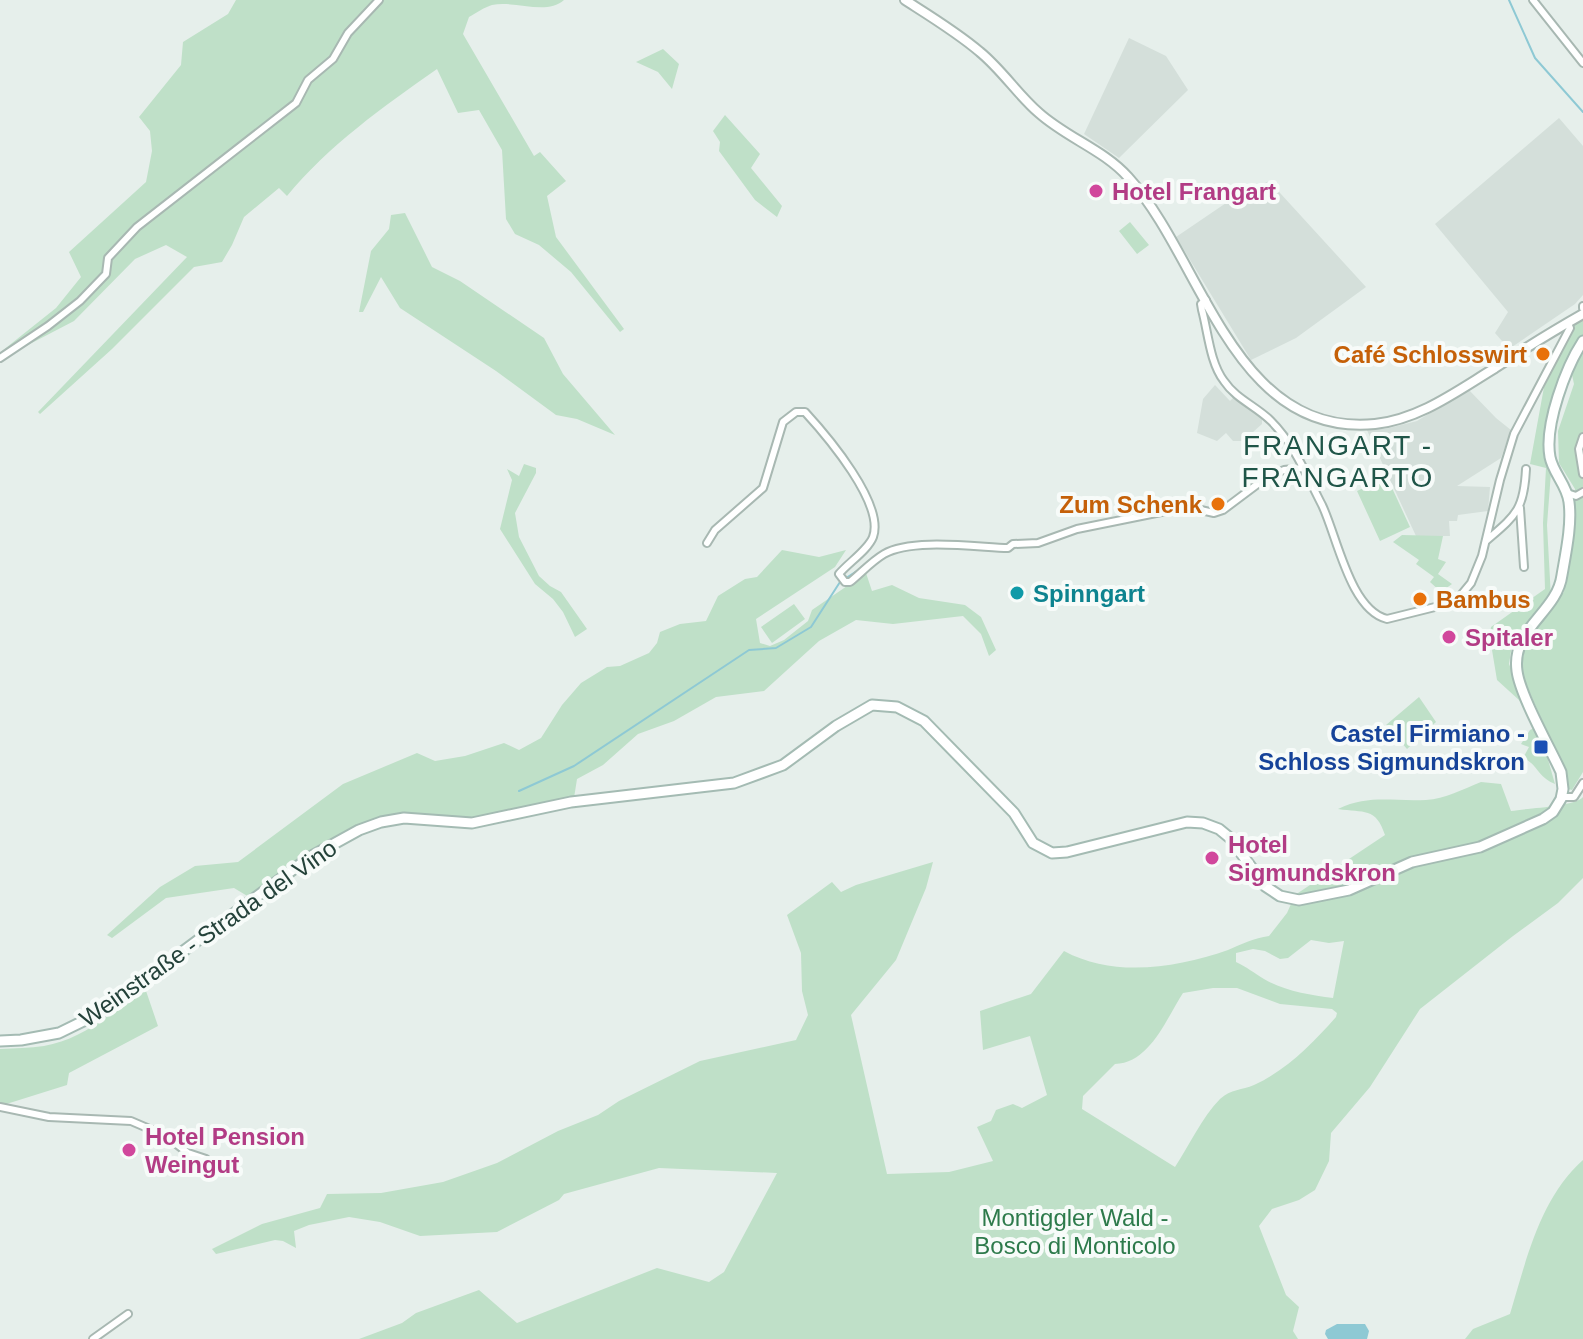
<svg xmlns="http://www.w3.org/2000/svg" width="1583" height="1339" viewBox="0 0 1583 1339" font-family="Helvetica,sans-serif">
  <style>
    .built { fill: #d4dfda }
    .green { fill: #bfe0c8; fill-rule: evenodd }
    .water { fill: #8ec9d4 }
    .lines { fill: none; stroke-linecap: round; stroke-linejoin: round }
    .stream { stroke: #8ec9d4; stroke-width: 2 }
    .minor-casing { stroke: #a8b8b2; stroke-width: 10 }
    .tertiary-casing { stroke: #a8b8b2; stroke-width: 12 }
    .secondary-casing { stroke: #a4bbb3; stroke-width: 13 }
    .minor { stroke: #fff; stroke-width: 6 }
    .tertiary { stroke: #fff; stroke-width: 8 }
    .secondary { stroke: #fff; stroke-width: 9 }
    .hotel-dot { fill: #d1479c; stroke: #f7fbf9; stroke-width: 3 }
    .food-dot { fill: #e8710a; stroke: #f7fbf9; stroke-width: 3 }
    .culture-dot { fill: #0f9aa8; stroke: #f7fbf9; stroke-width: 3 }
    .transit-dot { fill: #1a4fb4; stroke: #f7fbf9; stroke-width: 3 }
    .labels { text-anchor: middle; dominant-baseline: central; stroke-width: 8; stroke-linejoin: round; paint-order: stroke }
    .hotel-label { font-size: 24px; font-weight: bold; fill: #b23c85; stroke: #f7fbf9; text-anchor: start }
    .food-label { font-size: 24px; font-weight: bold; fill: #c56008; stroke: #f7fbf9; text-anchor: end }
    .culture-label { font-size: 24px; font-weight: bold; fill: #0d838f; stroke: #f7fbf9; text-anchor: start }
    .transit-label { font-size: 24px; font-weight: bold; fill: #164399; stroke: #f7fbf9; text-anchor: end }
    .street-label { font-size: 24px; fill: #24423a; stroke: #f7fbf9 }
    .park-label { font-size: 24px; fill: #2d7a4b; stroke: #f7fbf9 }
    .quarter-label { font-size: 28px; letter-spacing: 2px; fill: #1f5548; stroke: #f7fbf9 }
  </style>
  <rect width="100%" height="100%" fill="#e6efeb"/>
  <path class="built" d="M1129 38 1166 56 1188 90 1119 158 1084 134Z
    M1559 118 1583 146V295L1575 304 1509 349 1495 333 1508 312 1435 224Z
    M1269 181 1366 287 1296 338 1251 360 1176 237 1229 201Z
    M1215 385 1230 401 1234 397 1262 416V424L1243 441H1233L1226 433 1217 441 1197 433 1203 399Z
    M1468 389 1496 418 1511 430 1501 458 1457 486 1490 487 1488 511 1458 515 1457 521H1449L1450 536H1416L1366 428 1385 429 1417 421Z"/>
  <path class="green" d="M236 0H564C546 16 515 0 492 5 485 7 476 13 469 17L463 34 534 156 540 152 566 181 547 196 556 237 624 329 620 332 571 272 539 245 515 234 506 219 502 150 479 110 458 113 437 69C384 106 328 146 287 196L279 188 244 217 232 245 222 262 194 267 112 349 40 414 38 412 187 257 166 245 135 259 74 321 1 359 2 351 56 308 81 277 69 252 146 182 152 151 150 131 139 117 181 65 183 42 228 14Z
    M663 49 679 64 672 89 658 72 636 62Z
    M725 115 760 154 751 168 782 206 777 217 755 200 719 151 720 142 713 131Z
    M405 213 432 267 460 281 544 338 563 374 615 435 577 419 556 415 496 371 400 308 381 277 363 312H359L371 251 389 229 391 215Z
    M1130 222 1149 245 1137 254 1119 231Z
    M1583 315V335L1567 363 1547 461 1551 472 1547 525 1551 598 1513 639 1509 664 1543 742 1555 784C1537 777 1537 763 1523 758L1529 747 1521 744 1530 730 1534 728 1519 700 1497 680 1490 638 1491 627 1545 589 1543 523 1546 468 1530 464 1544 387 1574 325Z
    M1583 350V772L1572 790 1568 789 1564 770 1525 682 1521 661 1526 636 1564 592 1575 489 1559 463 1558 431 1574 384 1572 375Z
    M524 464 536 468V473L515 513 519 537 539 576 550 586 561 592 587 629 575 637 563 612 553 599 535 584 500 529 512 480 507 469 519 476Z
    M1387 477 1410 527 1380 541 1357 491Z
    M1402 535 1443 536 1438 559 1446 562 1438 574 1452 584 1441 592 1430 582 1434 577 1416 564 1419 560 1393 542Z
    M782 550 819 557 846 550 835 567 756 619 760 643 770 646 784 640 808 621 812 610 866 573 872 591 892 585 919 598 965 605 981 617 996 650 989 656 981 634 963 616 893 624 856 620 819 641 764 691 716 697 674 721 638 734 603 765 577 779 574 798 470 818 400 813 358 825 305 855 249 897 234 888 166 898 112 938 107 935 160 887 195 866 238 862 343 784 417 753 435 761 465 756 504 743 519 750 541 738 562 705 581 683 607 667 620 666 649 653 657 643 660 632 680 624 706 621 718 596 745 579 757 577Z
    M794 604 805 619 772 643 761 627Z
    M1419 697 1436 722 1407 749 1386 725Z
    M1481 782 1501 784 1511 811C1527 808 1574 807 1583 797V878L1558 903 1513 936 1420 1009 1370 1087 1331 1133 1329 1161 1315 1190 1299 1200 1272 1209 1259 1226 1286 1295 1299 1307 1293 1331 1298 1339H359L402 1323 416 1313 479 1290 517 1323 657 1268 709 1282 724 1272 777 1173 659 1168 564 1194 559 1200 497 1232 420 1236 380 1222 349 1217 309 1225 294 1231 296 1248 283 1241 275 1240 216 1254 212 1249 262 1224 320 1208 327 1194 381 1193 443 1182 497 1163 558 1131 598 1115 619 1101 700 1061 796 1040 808 1015 802 991 801 953 787 915 832 882 841 892 856 885 933 862 926 888 896 960 851 1015 887 1174 949 1172 993 1161 977 1127 991 1121 996 1110 1013 1104 1022 1108 1047 1095 1030 1036 983 1050 980 1011 1031 994 1064 951C1114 978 1176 968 1228 950 1242 944 1254 938 1269 936L1287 913 1295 895 1385 835C1376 807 1364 813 1338 809 1370 794 1393 802 1426 800 1445 799 1463 789 1481 782ZM1311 940 1329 943 1344 941 1333 998C1310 995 1284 991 1264 979 1254 973 1247 967 1236 962V953L1253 949 1265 951 1280 959 1288 958ZM1213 988H1237L1280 1004 1332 1009 1337 1013 1336 1017C1312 1044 1288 1069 1254 1085 1242 1090 1231 1089 1220 1099 1202 1117 1189 1146 1175 1167L1082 1109 1083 1096 1115 1064C1150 1063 1166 1019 1183 993Z
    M144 985 158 1026 69 1073 67 1085 0 1106V1049C14 1048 30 1048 44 1046 84 1039 115 1011 144 985Z
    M1583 1160V1339H1465L1473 1329 1510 1314C1526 1261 1540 1198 1583 1160Z"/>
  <path class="water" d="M1337 1324H1365L1369 1331 1367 1339H1328L1325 1334 1326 1330Z"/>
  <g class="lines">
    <path class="stream" d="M1509 0 1535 58 1583 112
      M519 791 574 766 749 650 776 648 811 627 840 582 866 565"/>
    <g class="minor-casing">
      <path id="minor" d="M1533 0 1583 63
        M1206 300 1201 304 1202 310C1208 332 1210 363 1224 381 1236 399 1256 406 1271 421 1294 444 1307 476 1322 505 1337 536 1350 610 1387 619L1447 604 1457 600 1471 583 1482 556 1500 480 1514 434 1570 328 1568 323
        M1583 306V308
        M0 358 48 326 80 301 106 274 108 258 137 227 296 103 308 80 333 59 348 33 379 0
        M1583 437 1579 449 1583 474
        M1567 493 1576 496 1583 492
        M1520 508 1524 567
        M1486 541C1516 515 1524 510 1526 469
        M707 543 715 530 763 488 783 422 796 412H805C827 436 885 504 873 537 868 550 848 563 839 574L845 582H850C861 573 872 561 884 554 911 538 976 547 1008 548L1013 544 1038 543 1077 529 1166 511 1192 508 1214 513 1223 510 1267 477 1284 470 1303 468
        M1561 797H1574L1583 783
        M0 1107 49 1117 131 1121 166 1136 188 1153 206 1159
        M93 1339 128 1314"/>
    </g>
    <g class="tertiary-casing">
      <path id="tertiary" d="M905 0C930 16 958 33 980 52 1002 70 1018 95 1039 113 1067 138 1104 150 1128 177 1203 259 1233 438 1375 424 1420 419 1457 391 1495 368 1524 349 1553 331 1583 314"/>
    </g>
    <g class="secondary-casing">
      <path id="secondary" d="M0 1041 21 1040 59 1033 100 1013 310 857 359 830 381 822 404 818 472 823 571 802 734 783 783 765 836 726 872 705 897 707 924 721 1014 813 1033 843 1052 853 1067 852 1187 822 1203 823 1219 829 1230 838 1265 886 1280 896 1299 900 1349 890 1412 862 1480 847 1543 819 1553 812 1561 799 1563 789 1561 772C1550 748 1520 695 1517 671 1511 628 1557 613 1562 575 1566 552 1572 524 1569 502 1567 485 1553 473 1550 457 1544 425 1566 367 1583 341"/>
    </g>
    <use href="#minor" class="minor"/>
    <use href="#tertiary" class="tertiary"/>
    <use href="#secondary" class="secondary"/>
  </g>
  <g class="hotel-dot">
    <circle cx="1096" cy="191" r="8"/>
    <circle cx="1449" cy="637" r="8"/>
    <circle cx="1212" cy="858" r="8"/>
    <circle cx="129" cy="1150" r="8"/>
  </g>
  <g class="food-dot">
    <circle cx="1543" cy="354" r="8"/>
    <circle cx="1218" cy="504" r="8"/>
    <circle cx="1420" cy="599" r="8"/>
  </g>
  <circle class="culture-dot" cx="1017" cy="593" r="8"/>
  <rect class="transit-dot" x="1533" y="739" width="16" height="16" rx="4"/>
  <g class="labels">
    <g class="hotel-label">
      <text x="1112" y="191">Hotel Frangart</text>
      <text x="1465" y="637">Spitaler</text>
      <text x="1228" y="844">Hotel<tspan x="1228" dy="28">Sigmundskron</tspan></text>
      <text x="145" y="1136">Hotel Pension<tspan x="145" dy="28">Weingut</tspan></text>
    </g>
    <g class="food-label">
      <text x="1527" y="354">Café Schlosswirt</text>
      <text x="1202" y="504">Zum Schenk</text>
      <text x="1436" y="599" text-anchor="start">Bambus</text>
    </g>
    <g class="culture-label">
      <text x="1033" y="593">Spinngart</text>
    </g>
    <g class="transit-label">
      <text x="1525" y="733">Castel Firmiano -<tspan x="1525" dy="28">Schloss Sigmundskron</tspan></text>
    </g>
    <g class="street-label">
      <text transform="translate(208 933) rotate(-35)">Weinstraße - Strada del Vino</text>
    </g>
    <g class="park-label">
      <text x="1075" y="1217">Montiggler Wald -<tspan x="1075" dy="28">Bosco di Monticolo</tspan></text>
    </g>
    <g class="quarter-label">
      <text x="1338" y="445">FRANGART -<tspan x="1338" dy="32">FRANGARTO</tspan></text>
    </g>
  </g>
</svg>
